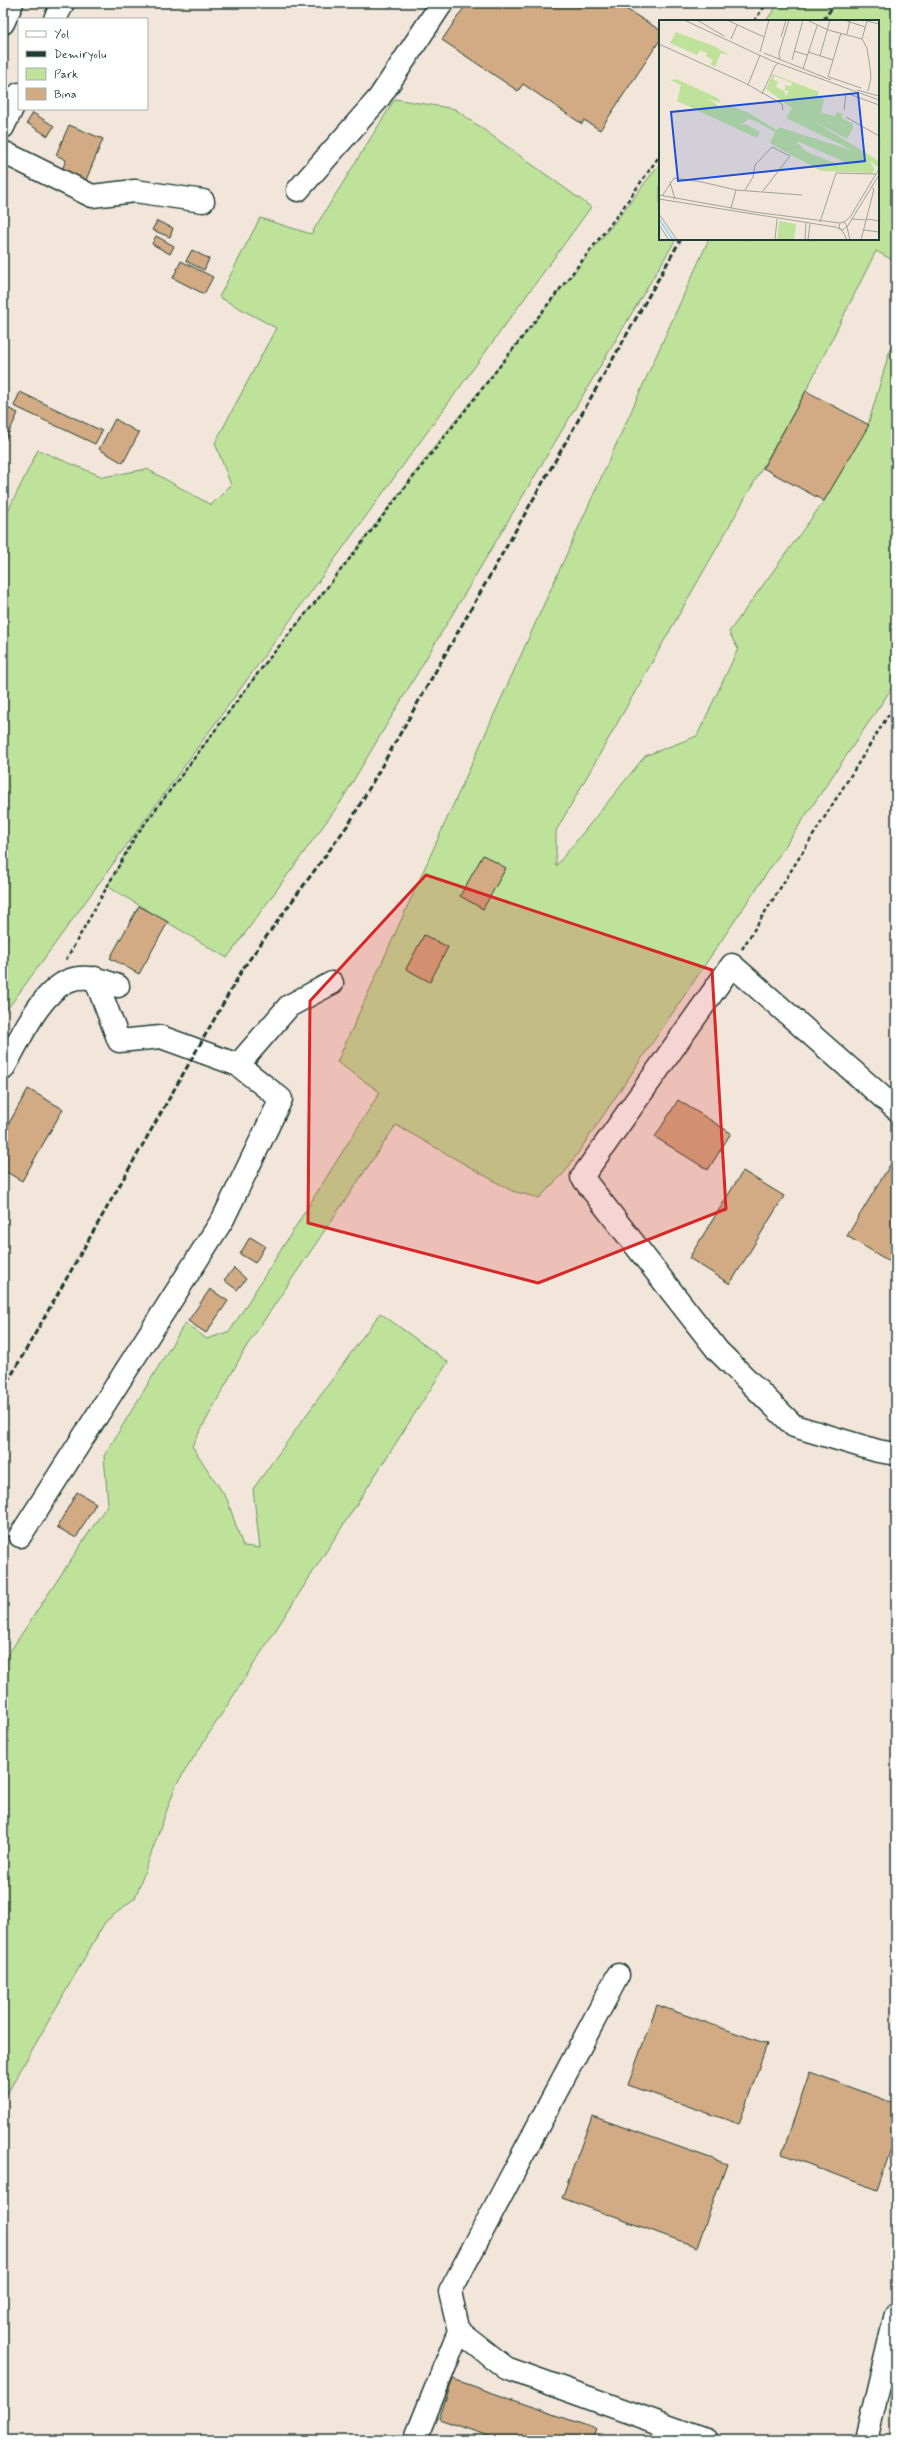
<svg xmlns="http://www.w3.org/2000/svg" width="899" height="2443" viewBox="0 0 899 2443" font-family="Mynerve,sans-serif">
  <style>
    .green { fill: #bfe29b; stroke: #6f9068 }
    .building { fill: #d2ab84; stroke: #1f3d34 }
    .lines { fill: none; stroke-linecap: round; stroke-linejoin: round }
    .minor-casing { stroke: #1f3d34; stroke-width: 25 }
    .highway-casing { stroke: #1f3d34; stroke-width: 25 }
    .path { stroke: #1f3d34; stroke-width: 2.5; stroke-dasharray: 4 3; stroke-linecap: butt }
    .minor { stroke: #fff; stroke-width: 22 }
    .highway { stroke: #fff; stroke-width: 22 }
    .rail { stroke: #1f3d34; stroke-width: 3; stroke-dasharray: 6 3; stroke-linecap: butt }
    .marked { fill: #d62828; fill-opacity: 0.2; stroke: #d62828; stroke-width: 3; stroke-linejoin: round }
    .inset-river { fill: none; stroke: #99dafb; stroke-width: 2 }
    .inset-road { fill: none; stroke: #9ea298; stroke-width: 1 }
    .view { fill: #1d4ed8; fill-opacity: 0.15; stroke: #1d4ed8; stroke-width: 2 }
    .inset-edge { fill: none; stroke: #1f3d34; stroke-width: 2 }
  </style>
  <rect width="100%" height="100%" fill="#f2e6da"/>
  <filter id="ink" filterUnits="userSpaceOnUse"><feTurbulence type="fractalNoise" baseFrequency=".025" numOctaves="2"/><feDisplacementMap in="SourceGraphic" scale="8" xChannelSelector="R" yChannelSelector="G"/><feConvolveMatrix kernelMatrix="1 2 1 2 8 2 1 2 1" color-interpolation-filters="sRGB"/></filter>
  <g filter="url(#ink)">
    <path class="green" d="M779 3H896V262L876 251 806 391 556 831V866L645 756 697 736 738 649 729 632 824 501 868 425 896 329V682L565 1172 539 1198 512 1191 396 1125 246 1347 192 1446 227 1499 243 1546 260 1548 253 1489 380 1313 448 1362 176 1785 135 1898 105 1922 3 2101V1662L108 1504 104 1456 185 1323 207 1339 230 1331 380 1092 337 1062 709 239H878V21H766Z
      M395 99 455 109 591 207 3 1015V521L38 450 103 477 147 469 211 505 231 485 215 443 276 328 219 297 260 218 311 234Z
      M660 163V239H676L340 803 227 958 107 886 135 837 267 661 322 594 439 441 623 212Z"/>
    <path class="building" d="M467 3H616L660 30V40L600 130 584 120 582 124 523 84 518 91 442 40Z
      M33 113 54 126 48 136 27 123Z
      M69 125 103 139 86 180 62 170 66 160 56 155Z
      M157 221 173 228 170 237 152 230Z
      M156 236 174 246 170 254 152 244Z
      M192 250 209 259 204 270 186 261Z
      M181 261 213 277 204 294 173 278Z
      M806 391 869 425 824 501 763 468Z
      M20 392 102 431 95 444 14 406Z
      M3 406 18 413 3 445Z
      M115 419 139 433 123 463 99 449Z
      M483 855 506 868 483 909 460 896Z
      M139 906 168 922 139 974 110 958Z
      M424 935 448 947 430 982 406 969Z
      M28 1089 63 1109 22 1181 3 1170V1134Z
      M678 1100 731 1133 708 1170 655 1137Z
      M893 1160 896 1161V1260L894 1264 847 1236Z
      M743 1171 784 1196 730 1284 689 1258Z
      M250 1237 265 1246 255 1263 240 1254Z
      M234 1268 246 1279 237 1290 224 1280Z
      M210 1289 228 1301 206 1333 188 1321Z
      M77 1492 96 1503 76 1538 57 1527Z
      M657 2005 767 2044 739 2124 628 2085Z
      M810 2072 896 2104V2134L877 2190 782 2154Z
      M592 2116 727 2164 697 2247 562 2198Z
      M453 2379 596 2429 592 2440H500L439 2419Z"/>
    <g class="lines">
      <g class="minor-casing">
        <path id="minor" d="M3 152 92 196 135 191 203 201
          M298 190 379 98 442 3
          M95 978 119 1041 161 1037 238 1065 289 1006 332 983
          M3 1069C19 1042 39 992 70 980 86 974 104 981 118 986
          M896 1109 732 965 582 1177 718 1351 794 1426 878 1451 896 1454
          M20 1536 223 1219 281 1099 238 1065
          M618 1975 450 2292 459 2331 506 2368 706 2440
          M415 2440 459 2331
          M866 2440 896 2314"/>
      </g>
      <g class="highway-casing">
        <path id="highway" d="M55 19 63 3
          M3 23 12 3
          M3 127 19 94"/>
      </g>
      <path class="path" d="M754 21 767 3
        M742 949 896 703
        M66 960 135 837 267 661 322 594 620 212 660 155"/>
      <use href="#minor" class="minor"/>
      <use href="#highway" class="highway"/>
      <path class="rail" d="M823 21 835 3
        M3 1390 244 967 350 822 681 239"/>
    </g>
  </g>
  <path class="marked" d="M426 875 712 970 726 1209 538 1283 308 1223 310 1001Z"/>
  <g transform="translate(659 20)">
    <rect width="220" height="220" fill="#f2e6da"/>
    <path d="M17 12 55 26 70 35 62 33 56 47 51 44 54 40 47 36 48 33 41 30 38 35 11 23ZM114 54 160 72 158 77 165 79 162 93 176 96 178 92 184 94 183 98 194 104V108L188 119 153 100 220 141 219 147 211 141 216 150 213 153 162 151 114 125 111 123 116 112 98 102 90 99 82 105 87 104 101 112 98 118 18 81 22 65 11 60 17 59 59 78 62 83 50 79 61 87 71 86 88 92 118 110 120 107 195 131 127 98 133 88 107 69ZM116 56 133 63 132 66 126 65V71L130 70 127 76 125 71 117 67 119 62 114 59ZM137 122H140L186 142 185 145 173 142 148 132ZM120 201 137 204 135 220H118Z" fill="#bfe29b" fill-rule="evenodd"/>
    <path class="inset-river" d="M0 199 14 220"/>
    <path class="inset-road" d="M25 0 113 41 220 80M38 0 65 16M68 0 105 17M148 0 169 10 203 19 208 1 220 4M185 0 206 7M188 14 191 0M122 17 127 0M72 19 78 5M203 19 208 28 211 47 212 58 209 71M0 24 86 63 123 84 124 90M135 31 148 35M101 32 110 0M149 32 174 40M105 33 172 60M161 36 171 0M121 40 120 33 130 0M133 40 144 0M144 49 158 6M169 57 182 13M170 57 202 68M89 65 101 35M198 70 220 76M103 74 116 46 119 43M190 74 220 85M185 90 187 73M187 97 220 116M11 162 16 179M86 170 94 157 96 145 113 127 131 136 104 171M0 175 95 192 181 203M3 176 15 158 43 162 77 170 143 175M0 179 176 207 181 209 183 210H184L188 206 185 202 181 203 180 207 181 208V209L184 212 188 220M72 188 77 170M0 194 18 220M193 199 208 200M208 199 220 201M161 202 177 153 217 154M185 202 191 197 220 149M0 205 10 220M205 210 220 212M116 220 118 199M146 220 147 203M149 220 151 204M191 220 188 207 220 155M202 220 215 169 212 167"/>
    <path class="view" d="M199 73 206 141 19 161 12 92Z"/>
    <rect width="220" height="220" class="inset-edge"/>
  </g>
  <rect width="899" height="2443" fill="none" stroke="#fff" stroke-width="16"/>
  <rect x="8" y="8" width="883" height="2427" fill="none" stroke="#1f3d34" stroke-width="1.5" filter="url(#ink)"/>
  <rect x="18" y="18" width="130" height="92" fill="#ffffff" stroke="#a5b1ae"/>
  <rect x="26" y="31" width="20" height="6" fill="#ffffff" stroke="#a5b1ae"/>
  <text x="54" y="38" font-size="12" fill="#1f3d34">Yol</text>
  <rect x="26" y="51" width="20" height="6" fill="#1f3d34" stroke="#a5b1ae"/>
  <text x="54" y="58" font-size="12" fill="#1f3d34">Demiryolu</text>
  <rect x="26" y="68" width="20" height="12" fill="#bfe29b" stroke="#a5b1ae"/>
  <text x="54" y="78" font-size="12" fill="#1f3d34">Park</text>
  <rect x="26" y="88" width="20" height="12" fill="#d2ab84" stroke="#a5b1ae"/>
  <text x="54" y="98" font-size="12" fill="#1f3d34">Bina</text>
</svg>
